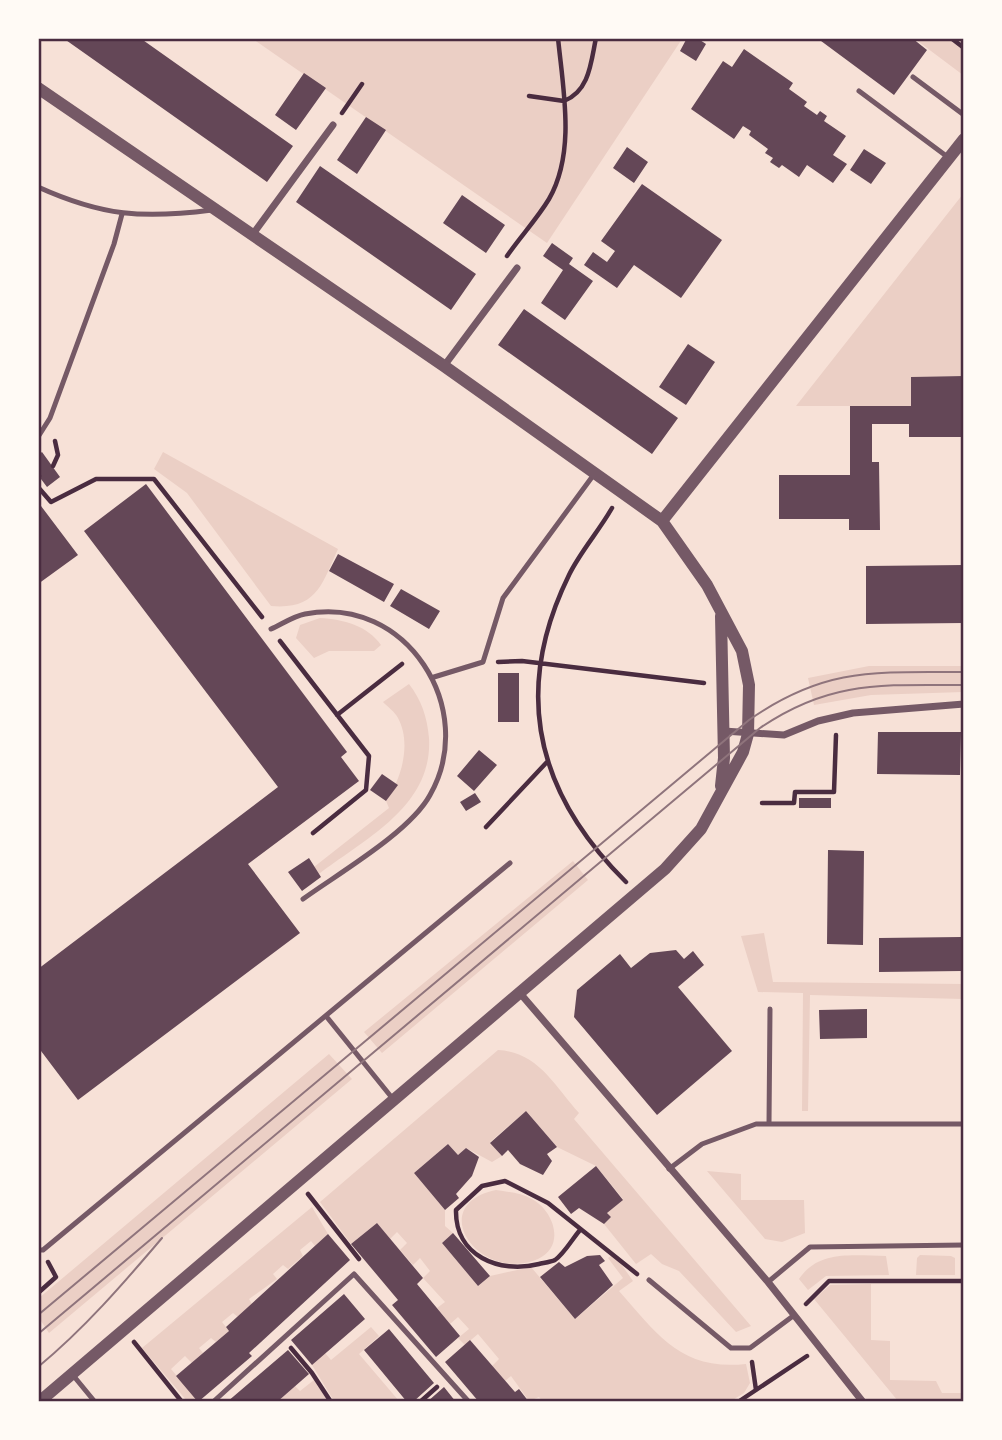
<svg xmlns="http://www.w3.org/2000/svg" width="1002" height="1440" viewBox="0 0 1002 1440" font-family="'Fira Sans Condensed',sans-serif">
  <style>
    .green { fill: #ebcfc5 }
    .building { fill: #644757 }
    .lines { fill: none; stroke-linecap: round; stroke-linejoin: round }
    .path { stroke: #4a2c40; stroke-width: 4.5 }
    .service { stroke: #755966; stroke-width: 5 }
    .minor { stroke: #755966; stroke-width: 7 }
    .tertiary { stroke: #755966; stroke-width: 12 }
    .tram { stroke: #8f747c; stroke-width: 2 }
    .neatline { fill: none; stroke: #4a2c40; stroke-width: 2.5 }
  </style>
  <rect width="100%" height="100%" fill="#f7e1d7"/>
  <path class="green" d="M253 39H682L547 243Z
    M915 39H963V75Z
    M963 194V376L912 377 911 406H796Z
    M163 452 338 549C322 584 317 610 271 606L187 493 154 469Z
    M320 618C343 619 368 626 381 645L374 651H329L314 658 296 638 300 625Z
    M869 666H963V692L871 695 814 705 808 678Z
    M409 684C422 701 427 717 429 738 433 806 366 838 319 874L314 867 389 808 386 801C401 780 412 744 398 718 395 712 388 707 383 702Z
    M573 861 588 880 382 1053 364 1032Z
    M764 933 773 982 963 984V999L810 995 808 1111H802L803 993 758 992 741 936Z
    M498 1050C538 1052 554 1085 579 1113L574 1119 751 1326 736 1332 679 1271 662 1264 651 1254 636 1264 604 1224 611 1217 607 1213 623 1199 596 1166 557 1147 526 1111 490 1142 502 1156 492 1162 466 1148 458 1155 448 1144 414 1173 445 1210V1226L453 1233 442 1243 478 1286 490 1276 531 1267 575 1319 623 1278 608 1258 614 1254 633 1281 619 1291C658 1335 681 1371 746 1364L750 1383 744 1393 731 1401 543 1402 539 1397 529 1401 511 1376 505 1381 492 1366 499 1359 478 1334 465 1345 458 1338 469 1329 458 1317 450 1324 437 1308 445 1302 423 1278 430 1271 420 1258 413 1265 400 1250 407 1243 397 1232 390 1239 377 1223 351 1244 320 1202Z
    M329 1054 352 1079 49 1333 39 1318V1298Z
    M707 1171 741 1174V1200H804L805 1233 782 1242 765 1239Z
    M496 1190C508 1192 521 1193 532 1199 554 1211 566 1246 538 1259 479 1284 424 1205 496 1190Z
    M312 1207 328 1234 315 1246 311 1241 300 1250 303 1256 288 1269 283 1265 273 1274 277 1279 249 1299 252 1304 238 1317 233 1313 222 1322 229 1331 216 1342 211 1338 199 1348 203 1353 192 1363 185 1356 171 1369 198 1401H187L142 1348Z
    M920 1255 951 1256 955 1258V1275H916L917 1258Z
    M886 1256 889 1275 826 1276 808 1290 799 1279C819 1249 855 1256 886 1256Z
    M871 1284V1340L890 1341V1380L936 1381 942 1393H963V1401H898L814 1299 830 1285Z
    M371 1327 379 1336 359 1354 399 1401H334L312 1365 325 1353 331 1360Z
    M314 1380 328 1401H283L281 1398 295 1386 300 1391Z"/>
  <path class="building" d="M63 38H140L293 146 267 182Z
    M687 38H697L706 44 696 61 680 51Z
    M817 38H912L927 50 894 95Z
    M744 49 793 83 789 89 807 102 804 106 817 115 820 111 827 116 824 121 846 136 833 155 847 164 833 183 807 165 799 177 782 165 779 168 770 162 773 158 765 153 768 149 749 135 751 131 743 126 734 139 691 109 723 61 732 67Z
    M304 73 326 88 296 130 275 115Z
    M366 117 386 130 357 174 337 160Z
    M627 147 648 162 634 183 613 168Z
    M864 149 886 163 871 184 850 170Z
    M320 166 476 274 451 310 296 202Z
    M642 184 722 240 681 298 634 265 617 288 584 265 593 252 607 262 615 251 601 241Z
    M462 195 505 225 486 253 443 223Z
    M552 243 573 258 569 264 593 281 565 320 541 303 563 270 543 256Z
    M524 309 678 418 652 454 498 345Z
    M688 344 715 362 686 405 659 387Z
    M964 376V437H909V424H872V462H879L880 530H849V519H779V475H850V406H911V377Z
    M42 452 60 477 47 487 38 475V455Z
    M146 484 347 752 341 757 359 781 248 864 300 933 78 1100 38 1047V969L278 787 84 531Z
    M38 502 78 555 38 584Z
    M338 554 394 584 384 602 329 571Z
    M964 565V623L866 624V566Z
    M401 589 440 611 429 629 390 606Z
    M498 673H519V722H498Z
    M878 732H961L960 775 877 774Z
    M479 750 497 765 474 791 457 776Z
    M382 774 398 785 386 801 370 790Z
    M475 793 481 802 466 811 460 802Z
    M799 798H831V808H799Z
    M828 850 864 851 863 945 827 944Z
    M309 858 321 877 302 891 288 872Z
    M961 937 962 971 879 972V938Z
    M676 950 684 959 693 951 704 965 678 987 732 1051 657 1115 574 1017 577 990 620 954 631 968 650 953Z
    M867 1009V1038L820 1039 819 1010Z
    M526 1111 557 1147 547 1154 552 1161 543 1175 520 1164 508 1150 502 1156 490 1143Z
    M448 1144 458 1155 466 1148 479 1157 472 1176 456 1194 459 1198 445 1210 414 1173Z
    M596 1166 623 1200 607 1213 611 1217 604 1224 579 1208 571 1214 558 1197Z
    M377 1223 423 1278 417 1284 460 1336 436 1357 392 1305 398 1300 351 1244Z
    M453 1233 490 1276 478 1286 442 1243Z
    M328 1234 350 1260 249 1353 252 1356 198 1402 176 1376 229 1331 226 1327Z
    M600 1255 605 1261 599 1265 613 1285 575 1319 540 1277 559 1262 565 1267 587 1256Z
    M344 1294 365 1319 312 1365 291 1340Z
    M389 1329 434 1383 413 1402H407L364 1350Z
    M470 1340 515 1392 519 1389 529 1402H479L445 1362Z
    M288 1350 309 1374 277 1402H227Z
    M444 1387 456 1402H427Z"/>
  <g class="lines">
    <path class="path" d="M951 38 964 48
      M529 96 564 101C590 91 591 61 596 38
      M342 113 362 84
      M507 256C520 237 537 219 549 199 576 152 563 89 558 38
      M53 466 58 455 55 441
      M38 477 39 476
      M38 487 51 502 96 479H154L262 617
      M612 508C599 531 580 552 569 575 512 691 536 793 626 882
      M280 641 369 756 366 790 313 833
      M498 662 522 661 704 683
      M337 715 402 664
      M762 803H794L795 792H834L836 735
      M486 827 547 762
      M308 1194 359 1259
      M580 1230C573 1238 564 1254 555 1260 551 1262 543 1263 539 1264 499 1274 455 1256 456 1210L482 1186 505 1181 548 1203 637 1274
      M38 1293 56 1277 48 1262
      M806 1304 829 1281H964
      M134 1342 182 1402
      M291 1348 312 1373 331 1402
      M752 1362 756 1390
      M420 1402 437 1387
      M738 1402 807 1356"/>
    <path class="service" d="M913 77 964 115
      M859 91 949 158
      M38 187C102 216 143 219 212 210
      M38 437 50 418 114 244 122 214
      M271 629C282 624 294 616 305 614 406 594 479 709 430 795 410 832 339 873 303 899
      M434 677 483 662 503 598 595 473
      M326 1016 393 1099
      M769 1124 770 1009
      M669 1169 702 1144 756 1124H964
      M38 1250H43L510 863
      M649 1280 731 1348H750L793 1316
      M768 1282 810 1247 964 1245
      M72 1374 95 1402
      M213 1402 354 1274 469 1402"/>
    <path class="minor" d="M253 234 333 125
      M444 366 517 268
      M724 731 784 735 818 721 853 713 964 704
      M519 992 768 1282 863 1402"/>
    <path class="tertiary" d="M38 88 444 366 662 521 707 585 742 651 749 685 748 734 743 752 701 829 665 869 39 1402
      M662 521 964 139
      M721 786 724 758 721 616"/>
    <path class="tram" d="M38 1315 749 720C825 667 875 672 964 672
      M38 1334 760 728C830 680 882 685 964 685
      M38 1367C85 1328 123 1284 162 1238"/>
  </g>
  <rect width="1002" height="1440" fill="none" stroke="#fffaf5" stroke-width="80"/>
  <rect x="40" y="40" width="922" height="1360" class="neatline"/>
</svg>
